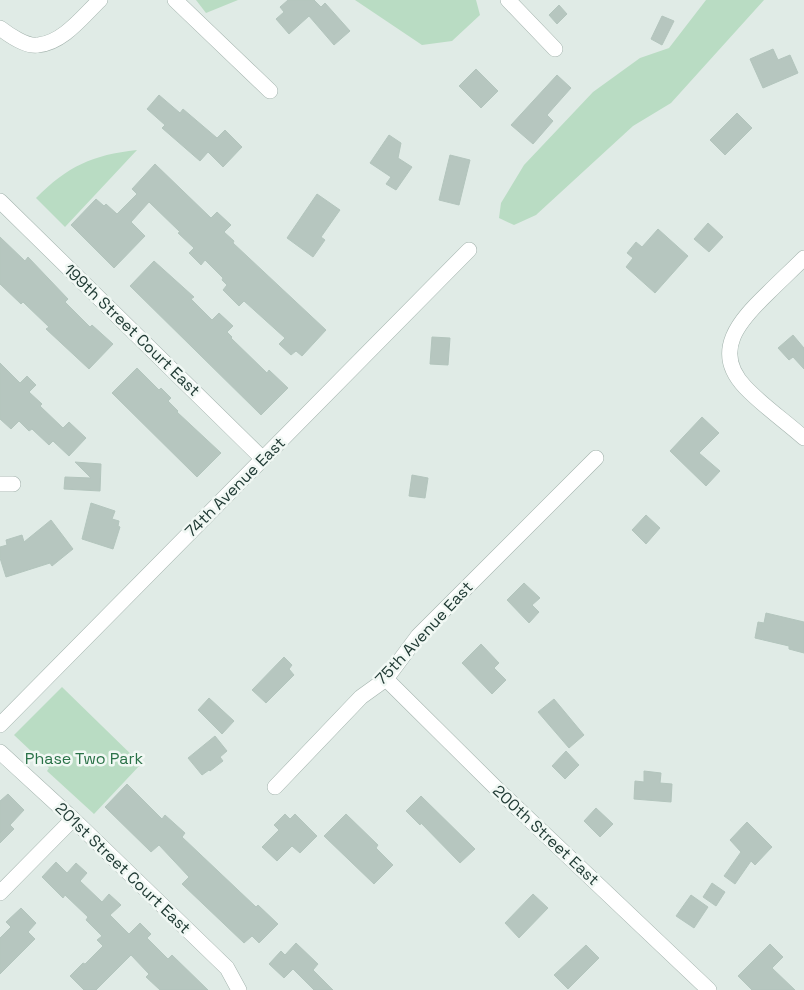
<svg xmlns="http://www.w3.org/2000/svg" width="804" height="990" viewBox="0 0 804 990" font-family="'Space Grotesk',sans-serif">
  <style>
    .green { fill: #b9dcc3 }
    .building { fill: #b6c6bf; stroke: #b3c5bd }
    .lines { fill: none; stroke-linecap: round; stroke-linejoin: round }
    .street-casing { stroke: #a3b3ad; stroke-width: 16 }
    .street { stroke: #fff; stroke-width: 15 }
    .labels { text-anchor: middle; dominant-baseline: central; stroke-width: 5; stroke-linejoin: round; paint-order: stroke }
    .street-label { font-size: 16px; fill: #213b35; stroke: #f1f8f4 }
    .park-label { font-size: 16px; fill: #2b7248; stroke: #f1f8f4 }
  </style>
  <rect width="100%" height="100%" fill="#e0ebe6"/>
  <path class="green" d="M196 0H238L206 13Z
    M355 0H476L480 15 452 41 422 45Z
    M706 0H764L671 103 633 126 536 215 514 225 499 218 501 203 524 165 593 92 640 58 669 48Z
    M137 150 65 227 36 198C68 166 92 155 137 150Z
    M62 687 141 764 94 814 47 771 49 768 14 735Z"/>
  <path class="building" d="M288 0H314L321 7 325 3 350 31 334 45 309 16 289 34 276 19 284 12 280 7Z
    M559 5 567 14 557 24 549 15Z
    M662 16 674 21 662 45 651 39Z
    M773 49 778 60 790 55 798 73 763 88 750 59Z
    M476 69 498 91 481 108 459 86Z
    M557 75 571 88 547 115 553 121 533 144 511 125Z
    M159 95 180 113 183 109 217 138 225 130 242 147 223 167 208 152 200 161 162 128 165 125 147 109Z
    M737 113 752 128 725 155 710 140Z
    M389 135 401 143 398 158 412 167 396 190 386 184 391 177 370 163Z
    M450 155 470 160 459 205 439 200Z
    M155 164 211 218 217 212 231 225 224 232 234 241 233 243 326 330 302 356 296 351 291 355 279 344 285 338 244 301 239 306 223 290 227 285 222 280 223 278 205 260 201 265 189 253 194 248 178 233 180 232 149 202 131 222 145 236 114 268 71 225 96 199 104 206 106 204 117 214 137 194 132 189Z
    M317 194 340 210 321 237 325 240 313 257 287 238Z
    M708 223 723 237 709 252 694 239Z
    M658 229 688 256 655 293 626 267 633 258 627 253 636 242 642 247Z
    M0 237 25 261 28 257 68 299 65 302 90 327 92 325 113 344 89 369 46 329 49 327 23 302 21 304 0 284Z
    M154 261 194 297 191 299 212 320 219 313 233 326 227 332 232 337 231 338 267 373 269 370 288 388 261 415 130 286Z
    M793 335 804 348V369L793 357 789 360 778 348Z
    M432 337 450 338 448 365 430 364Z
    M0 363 20 383 27 376 36 385 29 392 42 404 40 406 63 428 69 422 86 438 69 456 53 441 49 445 32 429 29 431 19 421 11 429 0 419Z
    M137 368 159 390 161 388 171 398 168 401 178 411 177 412 221 453 197 477 112 393Z
    M702 417 719 433 699 453 720 471 706 486 670 451Z
    M75 462 101 464 100 491 64 489 65 477 91 478Z
    M412 475 428 478 425 498 409 496Z
    M91 503 115 511 112 519 119 521 118 526 120 527 113 549 82 539Z
    M646 515 660 528 646 544 632 530Z
    M51 520 73 549 52 566 50 563 6 577 0 558V547L7 545 6 540 22 535 24 542Z
    M524 583 540 598 532 605 539 612 529 623 507 600Z
    M766 613 804 622V653L789 649V646L755 638 758 622 764 623Z
    M481 644 499 663 494 668 506 680 492 694 462 663Z
    M284 657 292 665 289 669 294 675 266 703 252 690Z
    M209 698 234 721 222 734 198 710Z
    M554 699 584 735 569 748 538 712Z
    M215 736 227 751 220 757 223 761 210 771 209 770 202 775 188 758Z
    M566 751 579 765 565 779 552 766Z
    M644 771 661 773 660 783 672 784 671 802 634 799 635 781 644 782Z
    M127 784 162 819 165 815 185 833 182 837 256 907 258 905 278 924 259 943 252 936 244 943 182 884 189 877 159 845 151 852 105 807Z
    M8 794 24 810 10 825 14 829 0 843V801Z
    M421 796 475 849 460 863 421 823 420 825 406 811Z
    M596 808 613 824 600 837 584 821Z
    M285 814 290 819 295 814 317 836 300 853 292 846 277 861 262 847 279 830 274 825Z
    M346 814 378 845 376 848 393 865 374 884 324 836Z
    M747 822 772 847 755 865 751 861 735 884 724 876 741 852 730 840Z
    M56 862 67 873 76 863 87 873 80 881 102 902 109 894 121 905 110 915 129 934 140 923 151 934 147 938 168 959 172 955 208 990H160L146 977 149 974 131 955 96 990H84L70 976 83 963 85 964 103 946 97 940 102 936 86 920 88 917 65 895 63 898 42 877Z
    M712 883 725 892 716 906 703 897Z
    M533 894 548 908 519 938 505 923Z
    M691 895 708 907 694 928 676 916Z
    M21 908 36 923 28 932 35 939 0 974V938L11 927 6 922Z
    M296 943 318 964 313 970 333 990H314L293 969 284 978 269 964 281 951 285 955Z
    M770 944 783 957 772 968 795 990H752L738 976Z
    M586 945 599 958 568 989 554 975Z"/>
  <g class="lines">
    <g class="street-casing">
      <path id="street" d="M175 0 270 91
        M508 0 555 49
        M0 28C9 35 27 47 38 45 63 43 83 16 100 0
        M0 201 263 459
        M804 258C792 270 780 281 768 293 740 320 711 351 745 387 763 406 785 421 804 438
        M0 484H13
        M386 679 495 787 709 990
        M0 725 469 250
        M0 752 73 819 227 968 239 990
        M275 787 361 697 386 679 418 636 596 458
        M0 893 73 819"/>
    </g>
    <use href="#street" class="street"/>
  </g>
  <g class="labels">
    <g class="street-label">
      <text transform="translate(132 330) rotate(44)">199th Street Court East</text>
      <text transform="translate(235 487) rotate(-45)">74th Avenue East</text>
      <text transform="translate(424 633) rotate(-47)">75th Avenue East</text>
      <text transform="translate(546 835) rotate(43)">200th Street East</text>
      <text transform="translate(123 868) rotate(44)">201st Street Court East</text>
    </g>
    <g class="park-label">
      <text x="84" y="758">Phase Two Park</text>
    </g>
  </g>
</svg>
